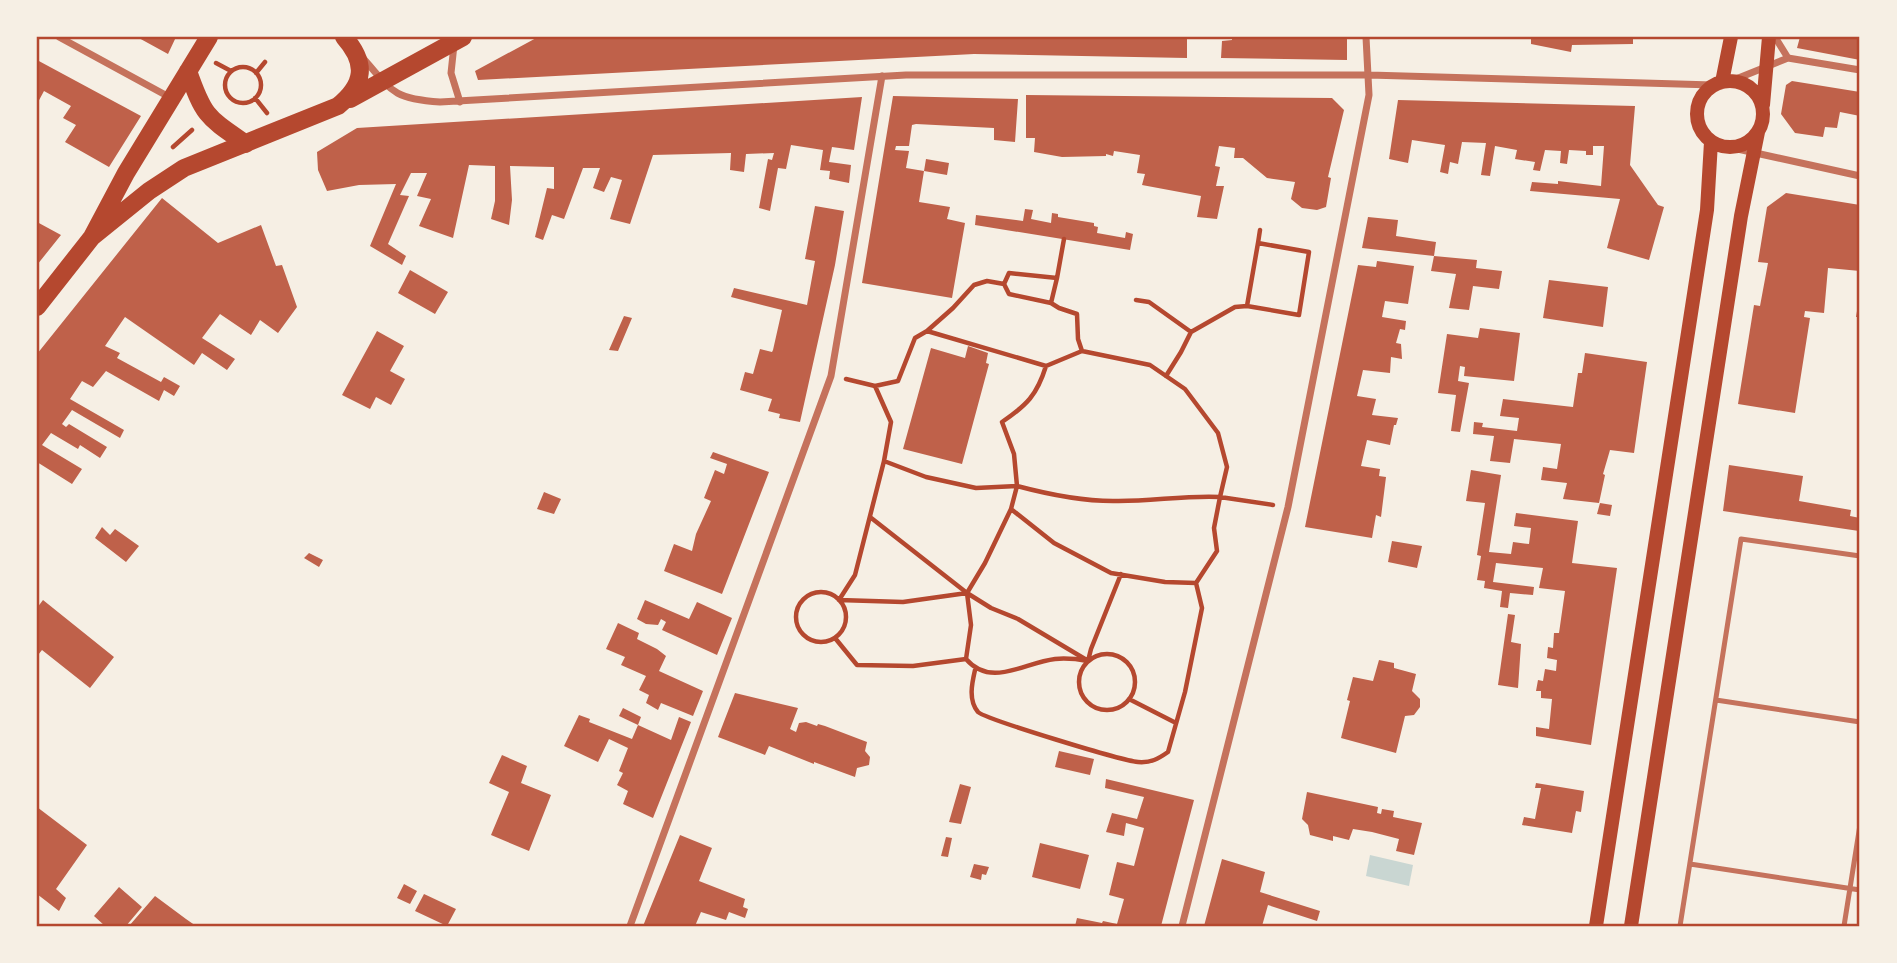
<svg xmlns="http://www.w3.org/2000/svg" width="1897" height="963" viewBox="0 0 1897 963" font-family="Helvetica,sans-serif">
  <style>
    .water { fill: #c9d6d2 }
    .building { fill: #bf614a }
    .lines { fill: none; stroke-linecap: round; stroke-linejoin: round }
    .path { stroke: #b5482f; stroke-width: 4.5 }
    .service { stroke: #c5725c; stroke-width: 5 }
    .minor { stroke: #c5725c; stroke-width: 7 }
    .secondary { stroke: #b5482f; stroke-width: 14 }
    .primary { stroke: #b5482f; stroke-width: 18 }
    .neatline { fill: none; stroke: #b5482f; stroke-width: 2.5 }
  </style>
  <rect width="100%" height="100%" fill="#f6efe4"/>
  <path class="water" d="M1370 855 1413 865 1409 886 1366 876Z"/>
  <path class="building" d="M137 37H176L168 54Z
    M538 37H1187V58L974 54 478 80 475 71Z
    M1232 37H1347V60L1221 58 1222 41 1232 40Z
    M1531 37H1633V44L1572 45 1571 52 1531 44Z
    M1800 37H1860V60L1797 48Z
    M37 60 141 116 109 167 65 142 76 125 63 118 71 106 44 91 37 104Z
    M1792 81 1860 92V116L1840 112 1837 128 1825 127 1823 137 1795 133 1781 114 1786 85Z
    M1026 95 1332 98 1344 110 1328 177 1331 178 1326 207 1317 210 1302 208 1291 199 1295 182 1267 178 1243 158H1234L1235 148 1219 146 1215 166 1220 167 1216 186H1224L1217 219 1197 217 1201 196 1142 185 1145 174 1137 173 1140 155 1114 151 1113 156 1106 154V156L1062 157 1034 152 1035 138H1026Z
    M893 96 1018 99 1015 142 994 140V128L916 124 912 125 909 146H896L895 150 909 151 906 168 924 171 919 202 950 207 947 219 965 223 952 298 862 283Z
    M862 97 854 150 832 147 829 162 851 165 849 183 829 179 830 171 820 170 823 150 791 145 786 169 778 168 770 211 759 208 768 159 772 160 774 153 746 154 744 172 730 170 731 153 653 155 630 224 610 219 622 180 611 177 604 192 593 188 600 168H583L564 219 552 215 543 240 535 237 547 188 554 189V167L510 166 512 200 509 225 491 219 495 201V166L469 165 453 238 419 226 431 199 417 196 427 173H411L400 195 409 196 388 244 406 256 402 265 370 246 396 184 359 185 327 191 318 170 317 152 357 128Z
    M1398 100 1635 106 1630 165 1658 205 1664 207 1649 260 1607 248 1620 199 1530 191 1532 182 1558 184V181L1601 186 1604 146H1593V155H1586V151L1569 150 1567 164 1560 163 1561 151 1545 150 1540 171 1533 170 1535 162 1515 159 1517 150 1495 146 1490 176 1481 175 1486 143 1462 142 1458 164 1450 162 1448 174 1440 172 1445 145 1412 140 1408 163 1389 159Z
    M926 159 949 163 947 175 924 171Z
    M1786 193 1860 205V271L1828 268 1824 313 1805 311 1804 317 1810 318 1795 413 1738 404 1754 305 1760 306 1768 263 1758 262 1767 207Z
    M162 198 218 243 261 225 276 266 282 265 297 307 278 333 260 320 251 335 220 314 202 338 235 359 227 370 202 353 194 365 125 317 105 346 120 353 117 358 161 382 164 377 180 386 174 396 164 390 159 401 106 371 93 387 82 381 70 399 124 430 120 438 72 410 62 424 66 427 69 424 107 447 100 458 80 445 78 449 51 433 42 445 82 469 72 484 37 462V354Z
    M815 206 844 211 835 265 800 422 779 418 780 414 768 411 772 399 740 390 745 372 753 374 760 349 772 352 773 350 782 310 731 297 734 288 807 305 815 261 805 259Z
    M1025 209 1033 210 1031 219 1051 223 1052 213 1058 214V217L1094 223V226L1098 227 1097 233 1125 238 1126 232 1133 234 1130 250 975 225 976 215 1023 221Z
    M1368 217 1398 220 1396 236 1436 242 1434 256 1362 248Z
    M37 222 61 235 37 265Z
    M1434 256 1477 260 1476 268 1502 271 1499 289 1473 286 1469 310 1449 308 1456 274 1431 271Z
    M1377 261 1414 266 1408 304 1385 301 1382 317 1406 321 1405 330 1400 329 1396 343 1401 344 1402 359 1391 357 1390 373 1363 370 1357 396 1376 399 1372 415 1398 418 1396 425H1394L1390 445 1367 440 1361 466 1380 469 1379 476 1386 477 1381 517 1376 515 1372 538 1305 527 1358 265 1376 267Z
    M410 270 448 292 435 314 398 293Z
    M1549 280 1608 287 1603 327 1543 318Z
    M1859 299 1860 300V317H1856Z
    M624 316 632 318 618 351 609 350Z
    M1480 328 1520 333 1514 381 1464 376 1465 367 1460 366 1458 381 1469 383 1460 432 1451 431 1456 395 1438 393 1447 334 1478 338Z
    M377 331 404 346 390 371 405 379 391 405 376 397 370 409 342 395Z
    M968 346 988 353 986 363 989 364 962 464 903 449 931 348 965 358Z
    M1585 353 1647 362 1634 453 1610 450 1603 474 1605 475 1599 503 1563 499 1567 483 1541 480 1543 467 1557 469 1561 444 1514 439 1510 463 1490 461 1494 436 1473 434 1474 422 1483 423 1482 427 1517 431 1519 418 1500 416 1503 399 1573 407 1578 373H1582Z
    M713 452 769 472 722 594 664 571 674 544 692 551 696 534 711 501 704 498 715 470 724 474 727 464 710 458Z
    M1729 465 1803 476 1799 501 1851 510 1850 516 1860 518 1859 531 1723 511Z
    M1471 470 1501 475 1489 552 1511 554 1513 542 1529 544 1531 528 1514 526 1516 513 1578 521 1572 563 1617 568 1591 745 1536 736V727L1549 729 1552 699 1541 698V691H1536L1538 680 1543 681 1545 669 1556 671 1557 660 1547 658 1548 647 1553 648 1554 633H1559L1565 591 1539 588 1543 568 1496 563 1493 582 1534 587 1533 595 1510 593 1508 608 1500 607 1502 591 1484 588 1485 581 1477 580 1481 556 1477 555 1485 503 1466 501Z
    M544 492 561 499 554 514 537 509Z
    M1600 503 1612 505 1610 516 1597 514Z
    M102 527 110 535 115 529 139 546 126 562 95 538Z
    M1392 541 1422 546 1417 568 1388 562Z
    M309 553 323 560 319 567 304 558Z
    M43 600 114 657 90 688 42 650 38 655 37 654V608Z
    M645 600 689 619 697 602 732 618 717 655 662 630 666 622 661 619 658 625 646 624 637 619Z
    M1508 614 1515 615 1511 642 1521 644 1518 688 1498 685Z
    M618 623 639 633 637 639 657 649 666 656 659 671 703 691 693 716 661 703 658 710 646 703 649 695 639 690 646 676 621 665 625 657 606 649Z
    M1379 660 1394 663V668L1416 674 1412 691 1420 699V707L1414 715 1405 716 1396 753 1341 738 1350 701 1347 700 1353 677 1373 681Z
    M735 693 798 708 790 729 796 732 799 723 806 722 817 726 818 724 825 726 867 742 865 751 870 757 869 765 857 768 855 777 814 762V764L769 746 765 755 718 737Z
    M623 708 641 717 638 725 619 716Z
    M579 715 590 719 589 722 632 739 638 725 671 740 679 717 691 722 653 818 623 804 628 791 617 785 623 773 619 771 628 748 609 739 598 762 564 746Z
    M1059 751 1094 759 1090 775 1055 767Z
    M502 755 527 766 521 783 551 795 529 851 491 835 509 792 489 783Z
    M1106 779 1194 800 1161 926H1075L1077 918 1102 923 1103 921 1117 924 1124 899 1109 895 1117 862 1134 866 1144 828 1126 823 1124 836 1106 832 1112 813 1137 819 1144 797 1105 788Z
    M1536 783 1584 791 1581 812 1576 811 1572 833 1522 825 1524 817 1535 819 1541 788H1535Z
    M960 784 971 787 961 824 949 822Z
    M1307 792 1378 807 1377 813 1381 814 1382 809 1394 811 1393 817 1422 823 1414 855 1396 851 1399 839 1372 832 1353 829 1349 840 1333 836V841L1310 835 1308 825 1302 819Z
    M37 807 87 845 56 889 66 898 59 911 37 894Z
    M680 835 712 848 699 881 745 899 743 907 748 909 745 918 729 912 726 920 701 912 695 926H643Z
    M946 837 952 838 948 857 941 856Z
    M1040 843 1089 855 1080 889 1032 877Z
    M1222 859 1265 872 1260 892 1320 911 1317 921 1268 905 1262 926H1204Z
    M974 864 989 867 986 875 982 874 981 880 970 877Z
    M404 884 417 891 410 904 397 898Z
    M119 887 142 907 126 926H105L94 916Z
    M424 894 456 909 447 926 415 911Z
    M155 896 186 919 196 926H129Z"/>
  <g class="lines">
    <path class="path" d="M216 63 231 71
      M225 85a18 18 0 1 1 36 0a18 18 0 1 1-36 0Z
      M256 73 265 62
      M255 98 267 113
      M173 147 192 130
      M1258 243 1260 230
      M1057 278 1064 239
      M1136 300 1149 302 1191 332
      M1051 303 1009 294 1004 284 1009 273 1057 278 1051 303 1059 308 1077 314 1078 339 1082 351
      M927 331 953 308 974 285 987 281 1004 284
      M1166 376 1181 352 1191 332 1235 307 1247 306 1299 315 1309 252 1258 243 1247 306
      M846 379 875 386 898 381 915 338 927 331 1046 366 1082 351 1150 365 1185 389 1218 433 1227 467 1220 497 1273 505
      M875 386 891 422 884 461 926 477 976 488 1017 486 1011 509 1054 543 1111 573 1165 582 1196 583 1217 551 1214 528 1220 497C1185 495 1149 502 1113 501 1081 501 1047 494 1017 486L1014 454 1002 422C1027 405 1037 395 1046 366
      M884 461 855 575 839 600 903 602 967 593
      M1011 509 985 563 967 593 971 625 966 659C991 688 1023 663 1055 659 1066 658 1077 659 1088 661L1091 649 1121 574
      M870 517 967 593 991 608 1018 619 1085 659
      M796 617a25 25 0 1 1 50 0a25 25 0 1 1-50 0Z
      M835 638 857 665 913 666 966 659
      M1079 682a28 28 0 1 1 56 0a28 28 0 1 1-56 0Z
      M975 670C972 683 968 700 978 712 985 719 1123 761 1138 762 1151 763 1158 759 1168 752L1185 692 1202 608 1196 583
      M1129 699 1176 723"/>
    <path class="service" d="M1716 700 1860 722
      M1690 864 1860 890
      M1680 926 1741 539 1860 556
      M1844 926 1860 825"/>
    <path class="minor" d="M59 37 171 98
      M1775 37 1788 58
      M454 45 451 73 460 102
      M363 58C392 92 394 99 440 102L906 75H1369L1713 85
      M1731 81 1788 58 1860 70
      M1733 148 1860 176
      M630 926 831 376 882 76
      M1182 926 1288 507 1369 95 1366 37"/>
    <path class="secondary" d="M1697 114a33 33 0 1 1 66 0a33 33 0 1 1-66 0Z
      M1722 82 1731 37
      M1763 105 1769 37
      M1596 926 1707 210 1711 142
      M1631 926 1741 216 1758 132"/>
    <path class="primary" d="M188 71C204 117 207 117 246 144
      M350 99 463 37
      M92 237 149 191 184 168 338 106C365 84 367 63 344 37
      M37 307 92 237 126 173 209 37"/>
  </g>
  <rect width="1897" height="963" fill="none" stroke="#f6efe4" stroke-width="77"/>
  <rect x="38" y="38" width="1820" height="887" class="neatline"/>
</svg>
